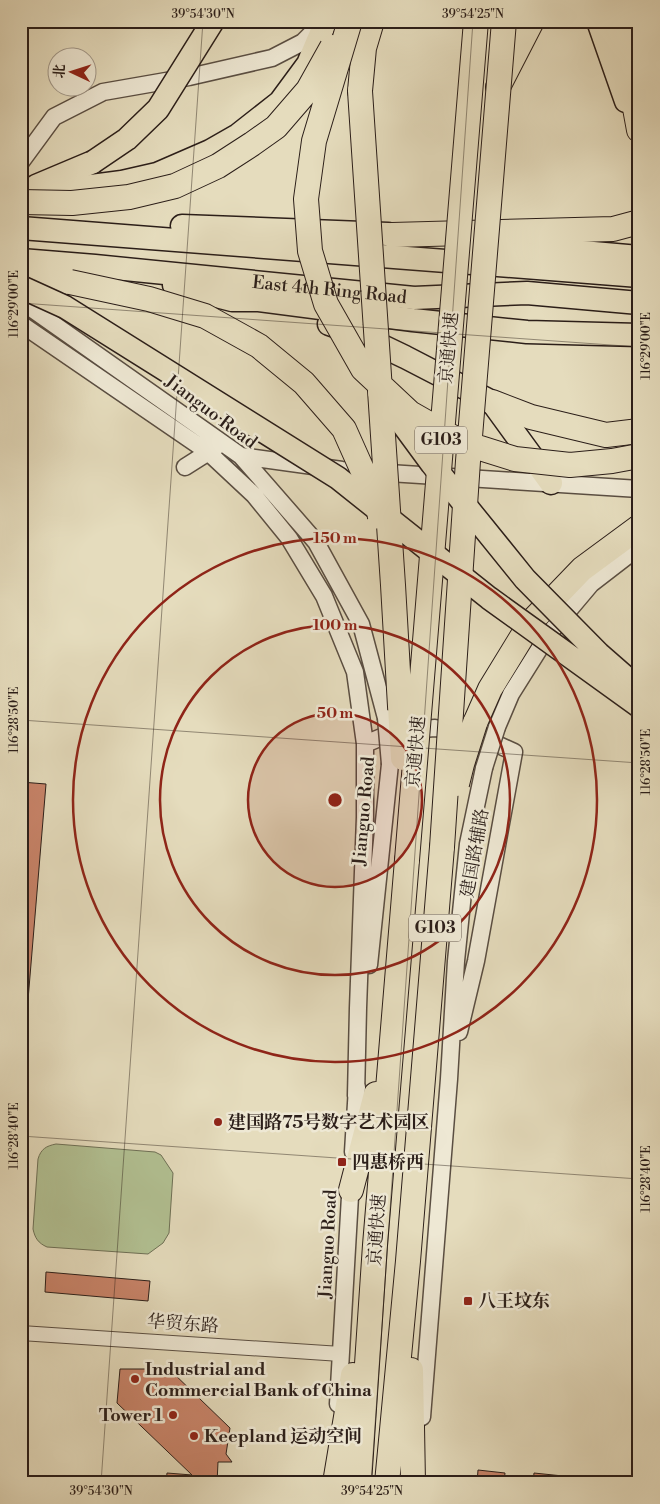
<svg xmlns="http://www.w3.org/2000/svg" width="660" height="1504" viewBox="0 0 660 1504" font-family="'Libre Bodoni','Noto Serif SC',serif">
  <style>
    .green { fill: #b2c193; stroke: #6e7056 }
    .building { fill: #c9846a; stroke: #2b1e19 }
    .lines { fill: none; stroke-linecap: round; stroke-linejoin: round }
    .minor-casing { stroke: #5a4e42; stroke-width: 16 }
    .tertiary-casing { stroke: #5a4e42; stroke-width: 19 }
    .secondary-casing { stroke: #2b1e19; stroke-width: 21 }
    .trunk-casing { stroke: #2b1e19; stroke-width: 25 }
    .motorway-casing { stroke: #2b1e19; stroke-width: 26 }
    .minor { stroke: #eee8d4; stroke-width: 14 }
    .tertiary { stroke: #eee8d4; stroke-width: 16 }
    .secondary { stroke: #eee8d4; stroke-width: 19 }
    .trunk { stroke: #e5dcbd; stroke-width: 22 }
    .motorway { stroke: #e5dcbd; stroke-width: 24 }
    .tertiary-bridge-casing { stroke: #5a4e42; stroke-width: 19; stroke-linecap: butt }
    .trunk-bridge-casing { stroke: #2b1e19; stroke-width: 25; stroke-linecap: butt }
    .motorway-bridge-casing { stroke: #2b1e19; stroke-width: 26; stroke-linecap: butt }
    .tertiary-bridge { stroke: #eee8d4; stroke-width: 16 }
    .trunk-bridge { stroke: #e5dcbd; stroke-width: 22 }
    .motorway-bridge { stroke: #e5dcbd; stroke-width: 24 }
    .ticks { fill: none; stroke: #2b1e19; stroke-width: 1; stroke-opacity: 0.45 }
    .ring { fill: none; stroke: #8f2418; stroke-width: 2.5 }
    .poi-dot { fill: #8f2418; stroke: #eee8d4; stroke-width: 2 }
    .labels { text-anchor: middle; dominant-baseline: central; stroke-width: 5; stroke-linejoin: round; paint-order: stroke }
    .shield { fill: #eee8d4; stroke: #665b51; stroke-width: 1 }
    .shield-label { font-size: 16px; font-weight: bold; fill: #2b1e19 }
    .street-label { font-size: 18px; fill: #2b1e19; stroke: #eee8d4 }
    .poi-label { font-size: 18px; font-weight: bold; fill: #2b1e19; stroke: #eee8d4; text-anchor: start }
    .centre { fill: #8f2418; stroke: #eee8d4; stroke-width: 2.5 }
    .ring-label { font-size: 15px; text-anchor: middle; font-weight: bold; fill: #8f2418; stroke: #eee8d4; stroke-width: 5; stroke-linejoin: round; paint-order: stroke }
    .neatline { fill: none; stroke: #2b1e19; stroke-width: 2 }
    .ticks-label { font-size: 12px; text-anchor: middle; fill: #2b1e19 }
  </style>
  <rect width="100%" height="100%" fill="#e5dcbd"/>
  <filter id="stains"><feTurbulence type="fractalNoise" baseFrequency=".004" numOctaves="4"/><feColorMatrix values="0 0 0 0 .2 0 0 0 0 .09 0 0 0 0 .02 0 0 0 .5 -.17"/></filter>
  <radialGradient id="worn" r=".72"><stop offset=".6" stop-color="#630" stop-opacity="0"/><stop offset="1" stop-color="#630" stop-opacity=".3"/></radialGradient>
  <path class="green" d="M56 1144 155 1152 161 1155 173 1173 169 1233 163 1243 148 1254 47 1247C38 1243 35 1238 33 1229L38 1159C41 1149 46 1146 56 1144Z"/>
  <path class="building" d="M21 782 46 784 28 1000 21 999Z
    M46 1272 150 1281 148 1301 45 1292Z
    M120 1369H169L230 1428 226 1454 232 1462H218L217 1483H166L167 1473 192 1475 117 1403Z
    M478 1470 505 1473 504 1483H477Z
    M534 1473 563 1476V1483H533Z"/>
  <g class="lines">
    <g class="minor-casing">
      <path id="minor" d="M21 1333 341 1354"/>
    </g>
    <g class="tertiary-casing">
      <path id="tertiary" d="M21 162 54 117 103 92 189 77 272 58 303 42 322 23
        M21 296 25 304 241 456 316 542 361 624 386 718
        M21 324 208 452 254 495 289 538 324 596 355 672 365 744V817L358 1008 356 1096
        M241 456 342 470 639 489
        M185 467 215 448
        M497 727 511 694 548 635 591 584 639 547
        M365 744 396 731 435 728 479 736 514 752 476 961 459 1032
        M369 965 390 764
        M353 1152 357 1087
        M338 1404 351 1179
        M422 1417 449 1079 456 961 468 844 484 768"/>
    </g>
    <g class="secondary-casing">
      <path id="secondary" d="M21 301 25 304"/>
    </g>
    <g class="trunk-casing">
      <g id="trunk">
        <path d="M598 21 626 101"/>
        <path d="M36 186 93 162"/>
        <path d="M24 191 61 190 122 182 157 174 210 151 238 135 280 102 308 64 326 21"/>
        <path d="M182 226 388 234"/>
        <path d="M21 228 639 276"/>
        <path d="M467 242 639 257"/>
        <path id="s1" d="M21 260 95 266 414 298 527 293 639 303"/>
        <path d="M174 285 232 300H259L413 320 527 332 639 335"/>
        <path d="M329 324 357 334 405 357 492 402 551 483"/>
      </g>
    </g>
    <g class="motorway-casing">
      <path id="motorway" d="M619 21 639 130
        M498 87 532 21
        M360 91 364 48 372 21
        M392 235 613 229 639 222
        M21 277 70 282
        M492 402 531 417 606 435 639 431
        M475 723 490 689 531 622 582 569 639 527
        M351 1190 376 1094
        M411 1370 413 1483
        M335 1483 353 1375
        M359 1483 375 1245 407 860
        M387 1483 408 1261 442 847"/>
    </g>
    <use href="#minor" class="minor"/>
    <use href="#tertiary" class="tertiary"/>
    <use href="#secondary" class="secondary"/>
    <use href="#trunk" class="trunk"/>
    <use href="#motorway" class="motorway"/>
    <g class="tertiary-bridge-casing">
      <path id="tertiary-bridge" d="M386 718 390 764
        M484 768 497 727"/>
    </g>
    <g class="trunk-bridge-casing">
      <path id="trunk-bridge" d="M93 162 127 139 158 109 213 21
        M21 287 65 307 338 478 489 598 639 706
        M379 392 432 464 525 579 599 654 639 689"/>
    </g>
    <g class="motorway-bridge-casing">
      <path id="motorway-bridge" d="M350 21 314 141 306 199 310 251 326 304 363 369 410 413 461 442 515 459 570 465 612 461 639 456
        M360 91 393 585 403 758
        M21 202 72 203 129 197 175 186 218 166 252 144 276 127 308 90 332 47
        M70 282 149 299 205 316 259 346 304 383 344 429 378 505 380 517
        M457 784 462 764 475 723
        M442 847 468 461 504 21
        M407 860 476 21"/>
    </g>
    <use href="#tertiary-bridge" class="tertiary-bridge"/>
    <use href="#trunk-bridge" class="trunk-bridge"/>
    <use href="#motorway-bridge" class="motorway-bridge"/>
  </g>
  <path class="ticks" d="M21 303 639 347M21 720 639 763M21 1136 639 1179M101 1483 203 21M371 1483 473 21"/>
  <circle cx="335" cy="800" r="87" fill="#8f2418" fill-opacity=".12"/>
  <g class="ring">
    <circle cx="335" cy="800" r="87"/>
    <circle cx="335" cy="800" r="175"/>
    <circle cx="335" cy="800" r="262"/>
  </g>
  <g class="poi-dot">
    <circle cx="218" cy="1122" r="5"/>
    <rect x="337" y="1157" width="10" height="10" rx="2.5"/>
    <rect x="463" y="1296" width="10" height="10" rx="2.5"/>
    <circle cx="135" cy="1379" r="5"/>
    <circle cx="173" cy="1415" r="5"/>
    <circle cx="194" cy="1436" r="5"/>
  </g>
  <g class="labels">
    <g class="shield">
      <rect x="415" y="426.5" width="52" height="27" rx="4"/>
      <rect x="409" y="914.5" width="52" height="27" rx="4"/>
    </g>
    <g class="shield-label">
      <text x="441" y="440">G103</text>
      <text x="435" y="928">G103</text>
    </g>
    <g class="street-label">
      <text stroke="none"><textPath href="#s1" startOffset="310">East 4th Ring Road</textPath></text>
      <text transform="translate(449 348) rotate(-85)">京通快速</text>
      <text transform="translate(211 412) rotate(37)">Jianguo Road</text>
      <text transform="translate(416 752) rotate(-85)">京通快速</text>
      <text transform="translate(364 811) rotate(-85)">Jianguo Road</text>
      <text transform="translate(475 853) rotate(-80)">建国路辅路</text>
      <text transform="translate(377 1230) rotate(-86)">京通快速</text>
      <text transform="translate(328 1244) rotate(-87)">Jianguo Road</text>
      <text transform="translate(183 1324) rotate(4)">华贸东路</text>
    </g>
    <g class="poi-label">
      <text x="228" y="1122">建国路75号数字艺术园区</text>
      <text x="352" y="1162">四惠桥西</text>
      <text x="478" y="1301">八王坟东</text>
      <text x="145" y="1369">Industrial and<tspan x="145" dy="21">Commercial Bank of China</tspan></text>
      <text x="163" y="1415" text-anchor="end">Tower 1</text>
      <text x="204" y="1436">Keepland 运动空间</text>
    </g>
  </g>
  <circle cx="335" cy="800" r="8" class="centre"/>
  <g class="ring-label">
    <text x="335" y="543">150 m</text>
    <text x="335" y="630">100 m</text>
    <text x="335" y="718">50 m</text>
  </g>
  <rect width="660" height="1504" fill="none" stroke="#e5dcbd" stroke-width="55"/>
  <g transform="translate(72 72) rotate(274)"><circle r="24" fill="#eee8d4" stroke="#a09789"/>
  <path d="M0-4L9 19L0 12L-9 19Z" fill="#8f2418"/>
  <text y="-8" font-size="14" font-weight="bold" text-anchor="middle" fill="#2b1e19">北</text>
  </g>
  <rect x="28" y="28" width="604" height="1448" class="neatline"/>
  <g class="ticks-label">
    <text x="203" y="18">39°54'30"N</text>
    <text x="473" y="18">39°54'25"N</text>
    <text transform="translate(14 304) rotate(-90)" y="4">116°29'00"E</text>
    <text transform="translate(646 346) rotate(-90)" y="4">116°29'00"E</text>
    <text transform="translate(14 720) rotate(-90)" y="4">116°28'50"E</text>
    <text transform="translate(646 762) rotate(-90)" y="4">116°28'50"E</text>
    <text transform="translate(14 1136) rotate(-90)" y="4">116°28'40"E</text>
    <text transform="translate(646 1179) rotate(-90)" y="4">116°28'40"E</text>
    <text x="101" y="1495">39°54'30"N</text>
    <text x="372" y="1495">39°54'25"N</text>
  </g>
  <rect width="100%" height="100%" filter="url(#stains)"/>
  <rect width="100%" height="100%" fill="url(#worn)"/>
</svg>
